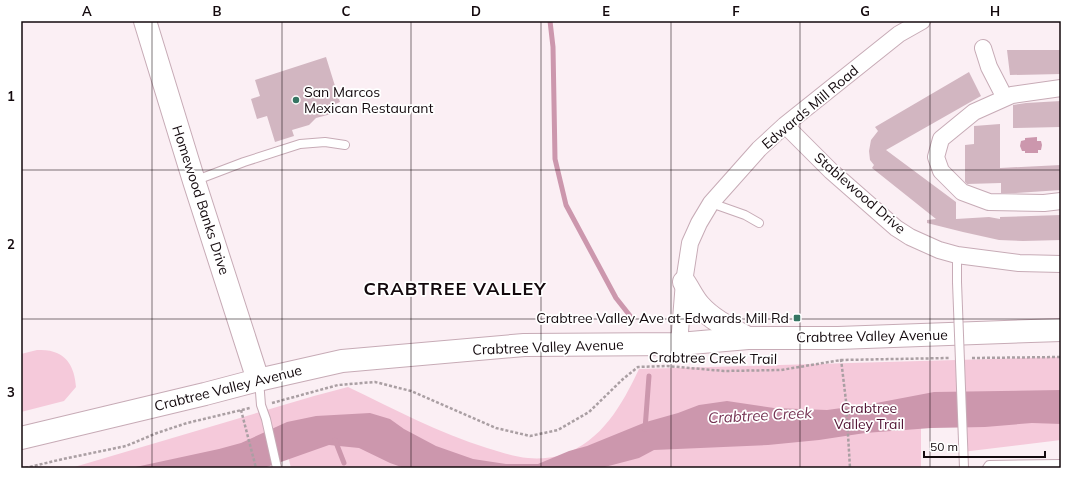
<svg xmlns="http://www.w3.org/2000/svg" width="1082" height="489" viewBox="0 0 1082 489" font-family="Mulish,sans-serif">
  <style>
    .green { fill: #f5c9da }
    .water { fill: #cc97ad }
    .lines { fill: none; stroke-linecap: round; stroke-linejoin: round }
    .stream { stroke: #cc97ad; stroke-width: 5 }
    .building { fill: #d2b6c1 }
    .lane-casing { stroke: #c7abb6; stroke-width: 10 }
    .street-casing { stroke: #c7abb6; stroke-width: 18 }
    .secondary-casing { stroke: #c7abb6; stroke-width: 24 }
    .path { stroke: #aa9fa3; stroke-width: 2.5; stroke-dasharray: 3 2; stroke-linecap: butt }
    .lane { stroke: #fff; stroke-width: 8 }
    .street { stroke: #fff; stroke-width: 16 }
    .secondary { stroke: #fff; stroke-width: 22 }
    .lane-bridge-casing { stroke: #c7abb6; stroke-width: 10; stroke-linecap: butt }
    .lane-bridge { stroke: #fff; stroke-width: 8 }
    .grid { fill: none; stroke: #13090d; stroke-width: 1; stroke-opacity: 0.55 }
    .poi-dot { fill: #367563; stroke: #fff; stroke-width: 1.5 }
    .labels { text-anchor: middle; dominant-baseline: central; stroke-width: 3.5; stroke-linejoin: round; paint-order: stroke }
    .poi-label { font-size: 14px; fill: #13090d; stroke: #fff; text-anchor: start }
    .street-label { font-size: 14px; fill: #13090d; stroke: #fff }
    .park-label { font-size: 14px; fill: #501132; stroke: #fff }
    .water-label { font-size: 15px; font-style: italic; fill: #763454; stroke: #fff }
    .district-label { font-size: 18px; font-weight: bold; letter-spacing: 1px; fill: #13090d; stroke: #fff }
    .neatline { fill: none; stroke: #13090d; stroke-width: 1.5 }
    .grid-label { font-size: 13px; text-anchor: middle; font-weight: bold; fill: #13090d }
  </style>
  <rect width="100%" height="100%" fill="#fbeff4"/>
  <path class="green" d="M37 350C42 350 49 350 54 352 70 357 75 372 76 387L64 401 21 412V354Z
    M1061 357V440L962 452V420L921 426V468H291L288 456 252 468H71L314 396 348 387C394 409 439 433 487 448 501 452 514 457 528 458 539 459 552 458 562 455 602 441 622 405 639 369Z"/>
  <path class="water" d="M1037 137V141H1041L1042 145 1041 150H1038V153H1025V151H1022L1020 146 1021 141 1025 140V138Z
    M1061 390V424L1032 423 985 427 931 428 865 433 819 440 768 445 654 450 639 458 601 468H404L390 463 359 448 329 445 264 468H131L219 449 241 443 287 422 316 416 370 413 390 419 404 429 436 446 473 459 506 464H538L569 451 587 446 646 422 678 413 699 405 727 401 774 408 827 410 871 404 934 392Z"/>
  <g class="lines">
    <path class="stream" d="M550 21 553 47 555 159 566 205 616 298 631 317
      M645 429 649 376
      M335 440 344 463"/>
  </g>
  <path class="building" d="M1007 50H1061V74L1010 75Z
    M326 57 340 102 333 105 335 113 316 118 309 125 292 130 294 136 275 142 267 116 257 119 251 99 260 96 255 80Z
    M969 72 981 96 886 150 956 202V219L989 217 1000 219V217L1061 215V240L1023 241 999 240 963 232 927 223V220L936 219 872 168 874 165 870 160 869 151 871 140 878 131 875 127Z
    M1061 101V127L1013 128V105L1026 103Z
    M1000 124V168L1061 165V190L1016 193H1001V183L967 184 965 182V145L974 144V126Z"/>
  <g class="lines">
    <g class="lane-casing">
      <path id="lane" d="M194 181 244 162 300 144 325 142 345 145
        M711 203 745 215 759 223
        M957 282V255
        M259 380 261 405 266 419 277 468
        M987 468 989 465 1061 464"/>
    </g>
    <g class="street-casing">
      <path id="street" d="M983 48 989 67 1005 98
        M1061 88 1012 95 974 112 941 139 936 157 941 171 962 192 989 202 1044 203 1061 201
        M785 125 831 171 896 228 910 237 939 250 957 255 1019 263 1061 264
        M679 344 684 282 690 243 699 223 711 203 759 149 785 125 899 34 922 21"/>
    </g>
    <g class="secondary-casing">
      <path id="secondary" d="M145 21 194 181 258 380
        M684 282C689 289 693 298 699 305 712 320 731 329 748 338
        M21 438 205 394 258 380 342 361 524 345 679 344 748 338H838L1061 330"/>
    </g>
    <path class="path" d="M972 358 1061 357
      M841 359 846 401 850 468
      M272 403 338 385 375 382 411 391 496 428 530 436 558 430 589 412 623 379 638 367 667 366 724 371 781 370 841 360 949 358
      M241 410 256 468
      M25 468 63 459 126 446 157 433 187 423 250 408"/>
    <use href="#lane" class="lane"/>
    <use href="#street" class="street"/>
    <use href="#secondary" class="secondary"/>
    <g class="lane-bridge-casing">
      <path id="lane-bridge" d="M957 282 964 468"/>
    </g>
    <use href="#lane-bridge" class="lane-bridge"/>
  </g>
  <path class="grid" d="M152 21V468M282 21V468M411 21V468M541 21V468M671 21V468M800 21V468M930 21V468M21 170H1061M21 319H1061"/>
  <g class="poi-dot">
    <circle cx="296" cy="100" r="4"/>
    <rect x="793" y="314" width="8" height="8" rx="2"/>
  </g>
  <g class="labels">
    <g class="poi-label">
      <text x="304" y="92">San Marcos<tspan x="304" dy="16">Mexican Restaurant</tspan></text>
      <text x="789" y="318" text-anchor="end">Crabtree Valley Ave at Edwards Mill Rd</text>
    </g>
    <g class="street-label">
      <text transform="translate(810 107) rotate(-40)">Edwards Mill Road</text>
      <text transform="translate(860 193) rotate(41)">Stablewood Drive</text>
      <text transform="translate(201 200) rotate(72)">Homewood Banks Drive</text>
      <text transform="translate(872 336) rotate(-1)">Crabtree Valley Avenue</text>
      <text transform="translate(548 347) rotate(-2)">Crabtree Valley Avenue</text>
      <text transform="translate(713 358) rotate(1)">Crabtree Creek Trail</text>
      <text transform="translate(228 388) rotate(-14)">Crabtree Valley Avenue</text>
    </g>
    <g class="park-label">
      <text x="869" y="408">Crabtree<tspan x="869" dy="16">Valley Trail</tspan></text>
    </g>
    <g class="water-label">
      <text transform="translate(760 415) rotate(-3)">Crabtree Creek</text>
    </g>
    <g class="district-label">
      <text x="455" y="288">CRABTREE VALLEY</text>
    </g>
  </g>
  <rect width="1082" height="489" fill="none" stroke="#ffffff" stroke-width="44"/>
  <path d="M924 451v6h121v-6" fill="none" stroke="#13090d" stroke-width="2"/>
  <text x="930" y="451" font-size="12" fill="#13090d" stroke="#ffffff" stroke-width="3" paint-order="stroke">50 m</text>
  <rect x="22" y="22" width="1038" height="445" class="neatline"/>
  <g class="grid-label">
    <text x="87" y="16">A</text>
    <text x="217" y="16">B</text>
    <text x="346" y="16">C</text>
    <text x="476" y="16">D</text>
    <text x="606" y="16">E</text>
    <text x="736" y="16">F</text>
    <text x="865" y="16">G</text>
    <text x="995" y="16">H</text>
    <text x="11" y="101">1</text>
    <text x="11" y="249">2</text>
    <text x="11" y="397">3</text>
  </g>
</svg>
